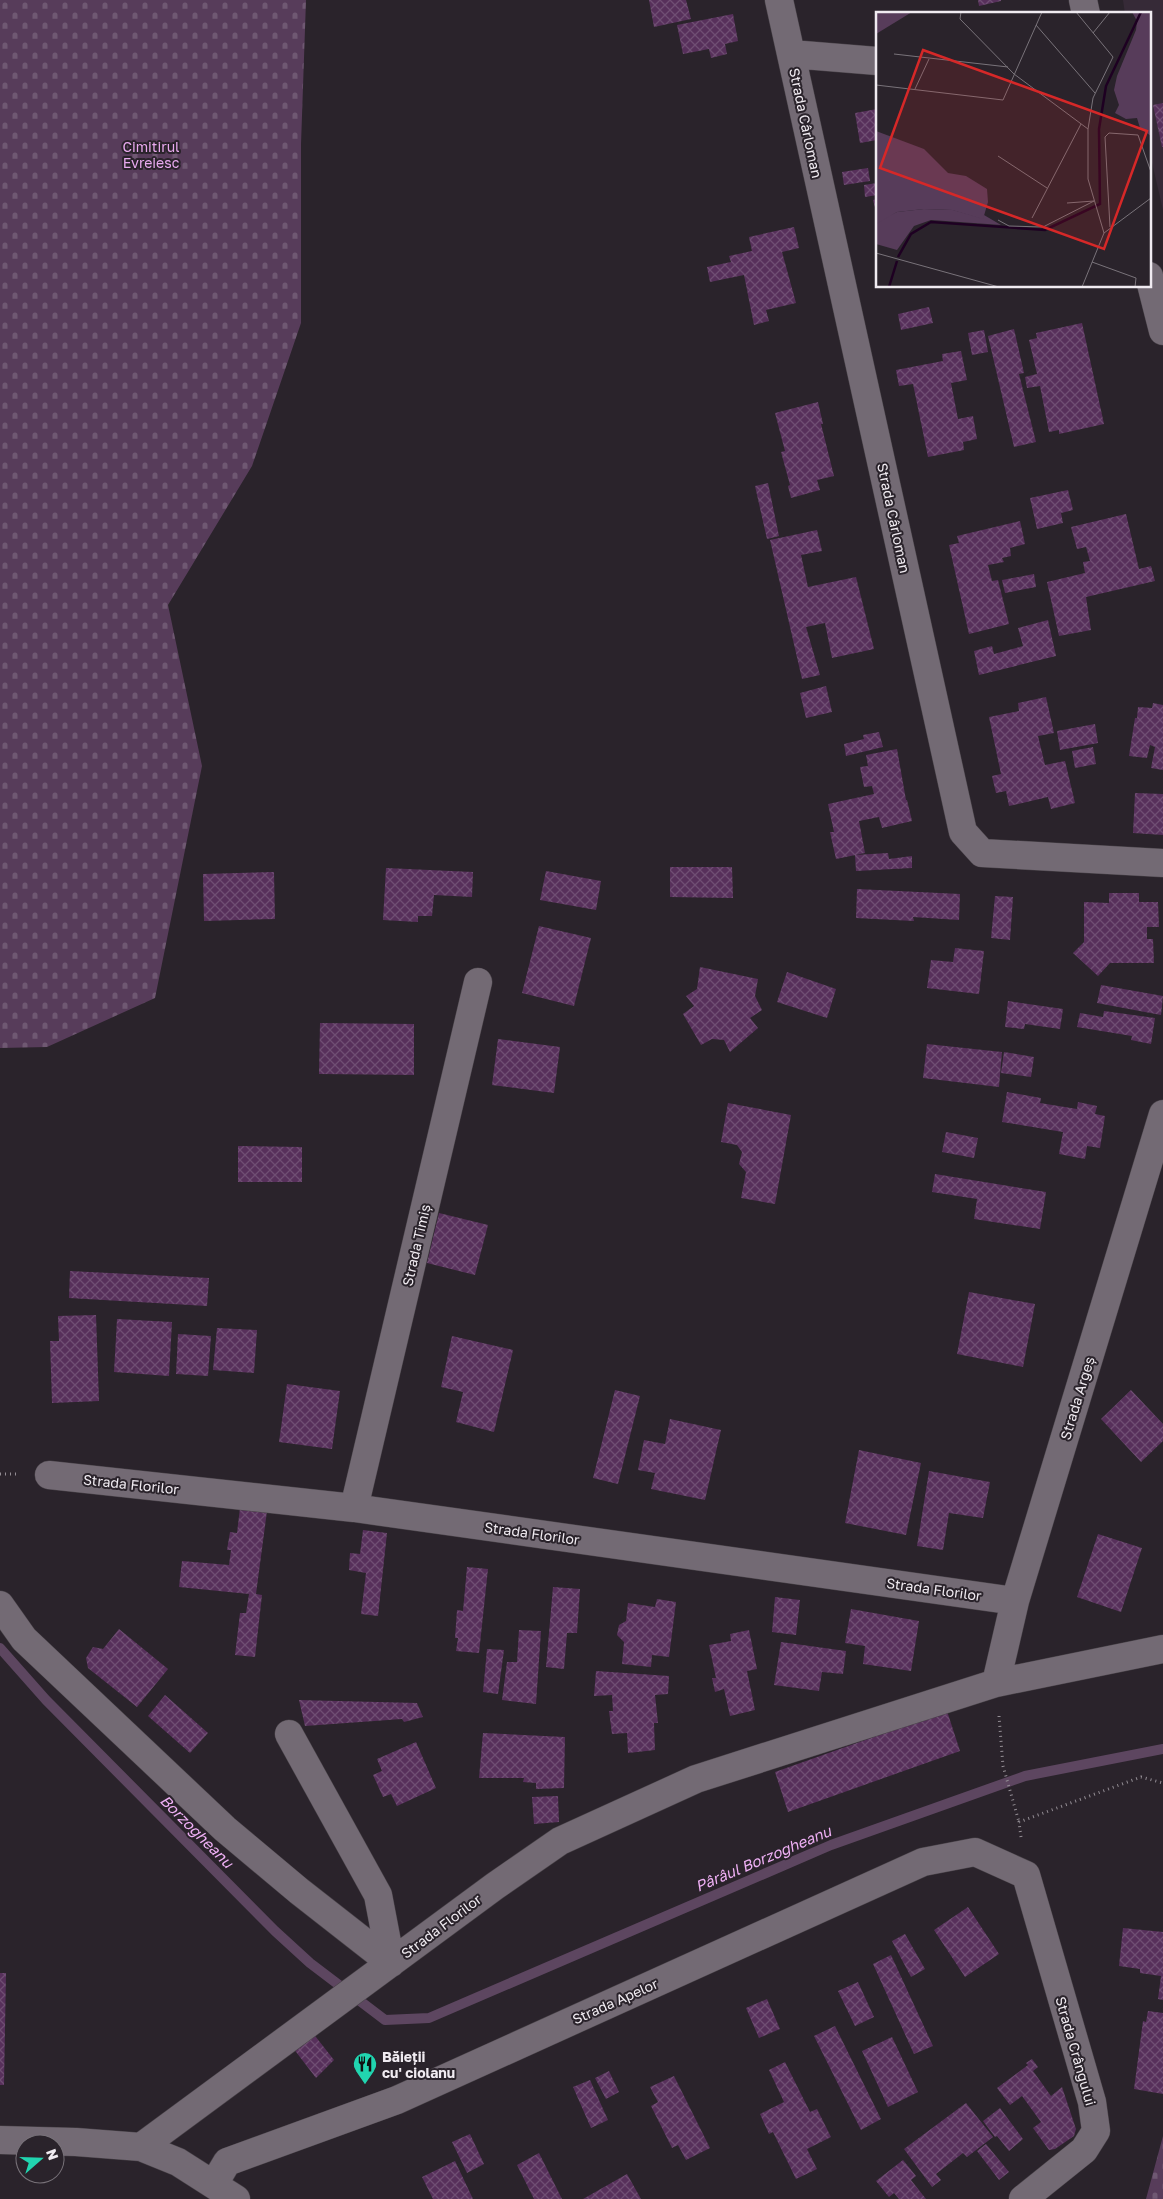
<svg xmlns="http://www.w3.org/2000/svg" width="1163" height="2199" viewBox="0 0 1163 2199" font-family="'Golos Text',sans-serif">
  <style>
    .built { fill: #362a37 }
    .cemetery { fill: url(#cemetery-stones) }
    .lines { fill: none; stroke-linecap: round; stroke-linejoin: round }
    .stream { stroke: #5d4660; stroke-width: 10 }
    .building { fill: url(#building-cross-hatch) }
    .minor-casing { stroke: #484248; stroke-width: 29 }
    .path { stroke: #938d94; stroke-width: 3; stroke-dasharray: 1 4; stroke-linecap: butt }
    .minor { stroke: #736a74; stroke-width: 28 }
    .labels { text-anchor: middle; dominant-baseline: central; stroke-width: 4; stroke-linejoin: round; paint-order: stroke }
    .street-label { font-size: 14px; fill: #f0ebf1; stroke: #2a232b }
    .park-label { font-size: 14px; fill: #e9aaef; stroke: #2a232b }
    .poi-label { font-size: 14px; font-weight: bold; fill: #f0ebf1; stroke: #2a232b; text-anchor: start }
    .water-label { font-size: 15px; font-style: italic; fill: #efb0f5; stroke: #2a232b }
    .inset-river { fill: none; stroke: #1e0022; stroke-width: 2.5 }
    .inset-road { fill: none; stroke: #79737a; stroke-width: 1 }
    .view { fill: #d62828; fill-opacity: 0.15; stroke: #d62828; stroke-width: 2.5 }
    .inset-edge { fill: none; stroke: #f0ebf1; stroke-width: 2.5 }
  </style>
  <defs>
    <pattern id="cemetery-stones" width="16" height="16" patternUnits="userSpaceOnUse" patternTransform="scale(1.25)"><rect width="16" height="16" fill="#573c5a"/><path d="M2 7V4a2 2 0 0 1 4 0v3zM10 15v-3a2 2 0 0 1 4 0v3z" fill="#6f5872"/></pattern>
    <pattern id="building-cross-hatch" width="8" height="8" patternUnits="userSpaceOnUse" patternTransform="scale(1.25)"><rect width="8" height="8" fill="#57305b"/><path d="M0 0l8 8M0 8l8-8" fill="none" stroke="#6f4e73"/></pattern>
  </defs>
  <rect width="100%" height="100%" fill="#2a232b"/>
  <path class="built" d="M1123 0H1163V210L1149 150V14H1125Z"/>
  <path class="cemetery" d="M0 0H306L301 144V323L252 466 168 605 202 766 155 998 47 1047 0 1048Z
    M1163 2136V2199H1146Z"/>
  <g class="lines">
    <path class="stream" d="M0 1648 46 1700 275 1931 310 1963 385 2020 429 2018 831 1845 1025 1776 1163 1749"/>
  </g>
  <path class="building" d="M649 0H686L691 19 654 27Z
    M978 0H1001V1L979 6Z
    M733 14 738 41 725 44 727 54 711 58 709 49 683 54 677 25Z
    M1163 103V147H1162L1153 105Z
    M877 109V140L860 143 855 113Z
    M868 168 870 181 844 185 842 172Z
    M877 183V195L865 197 864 185Z
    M877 199V211H876L873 200Z
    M794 227 799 248 782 252 796 303 766 310 769 321 754 325 744 275 710 282 707 267 731 262 729 256 752 251 749 237Z
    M929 307 933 323 901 330 898 314Z
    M1082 323 1104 424 1059 434V430L1049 432 1040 386 1027 388 1025 377 1037 374 1029 340 1037 338 1036 333Z
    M1014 329 1024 373 1019 374 1036 442 1014 447 988 336Z
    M984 330 988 352 972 355 968 333Z
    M961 351 967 380 951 383 958 419 973 416 977 439 963 442 964 450 928 457 913 384 899 386 896 370 943 361 942 354Z
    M818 402 823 424H821L834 476 817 480 820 490 791 498 788 486 790 485 781 452 785 451 775 413Z
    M768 483 779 536 767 539 755 486Z
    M1068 490 1073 510 1061 513 1063 523 1037 529 1030 498Z
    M1126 514 1139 569 1151 566 1155 581 1086 597 1091 630 1059 636 1047 582 1085 573 1083 562 1090 561 1086 547 1077 549 1071 527Z
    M1020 521 1025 544 1010 548 1011 556 1002 558 1004 562 988 565 992 581 998 580 1009 624 969 634 949 545 959 543 957 536Z
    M817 530 822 551 801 555 808 587 856 577 874 649 832 658 825 623 806 627 820 675 802 679 770 540Z
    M1034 574 1036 587 1005 593 1002 580Z
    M1048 620 1056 656 979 675 974 651 992 646 994 654 1023 646 1018 628Z
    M826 686 832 712 806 718 800 693Z
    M1046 697 1054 733 1038 736 1045 765 1065 761 1075 803 1051 809 1048 797 1009 806 1006 791 996 793 992 776 1001 774 989 717 1019 711 1018 703Z
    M1153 703 1163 705V770L1151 768 1155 747 1150 745 1147 758 1129 756 1135 718H1137L1138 707 1152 708Z
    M1095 724 1098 743 1060 750 1057 731Z
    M879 732 883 747 846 756 844 744 864 739 863 735Z
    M1093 747 1096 764 1075 768 1072 751Z
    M897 749 906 800H907L912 821 882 828 879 817 859 821 865 853 836 859 830 832H834L828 804 874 794 872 786 864 787 860 767 868 766 866 755Z
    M1135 793 1163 794V835L1133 833Z
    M888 853 889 859 912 856V868L856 871 855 855Z
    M670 867H732L733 898 670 897Z
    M386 868 473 872 472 897 434 895 432 916H418V922L383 920Z
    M546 871 601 881 596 910 540 900Z
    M274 872 275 919 204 921 203 874Z
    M857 889 960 894 959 920 913 917 914 921 856 918Z
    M1109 893H1139V902H1158L1159 927H1147V939H1153L1154 963H1110L1098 976 1073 953 1084 942V902L1109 903Z
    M995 896 1013 897 1010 940 991 938Z
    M539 926 591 938 574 1006 522 993Z
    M955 948 984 951 979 994 927 988 931 960 953 962Z
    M700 967 758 979 755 996 762 1010 750 1018 758 1028 730 1052 724 1040 712 1039 701 1045 683 1014 694 1006 686 996 697 989Z
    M787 972 836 989 827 1018 777 1002Z
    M1101 985 1163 996 1161 1015 1097 1003Z
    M1008 1001 1063 1009 1060 1029 1025 1024 1024 1029 1005 1027Z
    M1104 1011 1155 1018 1151 1044 1131 1040 1132 1036 1077 1027 1080 1013 1103 1017Z
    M320 1023 414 1024V1075L319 1074Z
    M498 1039 560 1047 554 1093 492 1085Z
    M927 1044 1002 1052 999 1087 923 1078Z
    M1004 1052 1034 1057 1031 1077 1001 1073Z
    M1007 1092 1041 1098 1040 1103 1077 1109 1078 1102 1097 1106 1095 1114 1105 1116 1100 1148 1087 1146 1085 1159 1059 1154 1063 1132 1002 1122Z
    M728 1103 791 1115 775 1204 741 1198 746 1172 739 1164 742 1152 737 1145 721 1142Z
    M946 1132 978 1138 974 1158 942 1152Z
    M238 1146 302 1147V1182H238Z
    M935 1174 1046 1192 1040 1229 974 1219 977 1199 932 1192Z
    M439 1213 488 1225 475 1275 427 1263Z
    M70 1271 209 1278 207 1306 69 1298Z
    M969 1292 1035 1304 1023 1367 957 1354Z
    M96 1315 99 1401 52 1403 50 1341H59L58 1316Z
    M117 1319 172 1322 169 1376 114 1372Z
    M217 1328 257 1330 254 1373 213 1370Z
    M178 1334 211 1336 208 1376 176 1374Z
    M452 1336 513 1350 494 1432 456 1422 463 1392 441 1387Z
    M287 1384 340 1391 332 1449 279 1442Z
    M615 1390 640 1396 618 1484 593 1478Z
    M1131 1390 1163 1424V1441L1141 1462 1101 1419Z
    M670 1419 721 1430 705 1500 651 1489 655 1473 638 1470 644 1440 665 1444Z
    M859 1450 921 1463 906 1535 845 1523Z
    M929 1471 990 1482 983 1518 949 1513 943 1550 917 1546Z
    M240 1508 267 1511 256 1594 262 1595 255 1657 235 1655 240 1613H246L249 1594 179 1587 182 1561 229 1565 231 1550H227L230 1532 237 1533Z
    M363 1530 387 1533 378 1616 361 1614 366 1573 349 1570 350 1553 360 1554Z
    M1098 1534 1142 1548 1121 1612 1077 1597Z
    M467 1567 488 1569 479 1653 456 1651 458 1638H455L457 1610 463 1611Z
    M553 1587 580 1589 577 1633H567L564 1669 546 1667Z
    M775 1597 800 1600 796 1635 772 1632Z
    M657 1599 676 1602 669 1657 652 1655 651 1667 622 1664 624 1642 617 1635 619 1625 626 1621 628 1603 655 1607Z
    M851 1609 919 1621 911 1671 863 1664 865 1646 845 1643Z
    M119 1629 168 1669 137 1707 88 1668 86 1658 93 1647 103 1649Z
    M519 1630 541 1631 536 1704 502 1700 507 1662H517Z
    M749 1630 757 1669 747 1671 755 1710 730 1716 724 1689 715 1692 712 1678H716L709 1645 731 1641 730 1634Z
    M781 1642 846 1651 843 1674 822 1672 819 1691 774 1685Z
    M487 1649 504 1650 498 1694 483 1692Z
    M596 1671 669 1676 668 1694 655 1695 658 1723H654L655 1750 628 1753 627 1733 612 1734 609 1711H613L612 1695 594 1696Z
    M165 1695 208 1733 190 1753 148 1716Z
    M299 1700 417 1703 423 1717 404 1722 402 1719 305 1726Z
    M947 1711 960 1751 788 1812 775 1772Z
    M483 1733 565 1737 564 1788 536 1789V1783L523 1782 524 1778H479Z
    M416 1742 436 1788 397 1806 391 1794 383 1797 373 1775 382 1771 377 1759Z
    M558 1796 559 1822 534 1824 532 1797Z
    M968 1907 999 1954 965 1977 934 1930Z
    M1123 1928 1163 1932V2000L1158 1999 1161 1976 1140 1973V1969L1119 1966Z
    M905 1934 925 1969 911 1977 892 1941Z
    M891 1955 933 2046 914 2054 873 1964Z
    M0 1973H6L4 2085H0Z
    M858 1982 874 2017 855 2026 838 1991Z
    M767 1999 780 2029 759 2038 746 2008Z
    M1148 2011 1163 2013V2094L1134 2089 1143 2021 1146 2022Z
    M835 2026 881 2119 861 2130 814 2036Z
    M312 2032 334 2060 316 2078 293 2048Z
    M892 2037 918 2092 888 2107 862 2051Z
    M1032 2059 1038 2067 1033 2071 1051 2096 1062 2087 1076 2129 1074 2136 1055 2149 1049 2150 1033 2128 1041 2122 1022 2096 1010 2105 997 2088 1028 2065 1026 2063Z
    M785 2062 810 2112 817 2109 831 2137 807 2149 817 2169 796 2179 773 2132 769 2134 760 2114 784 2102 769 2070Z
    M609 2071 619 2092 606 2099 595 2078Z
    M674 2076 710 2148 686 2160 678 2145 672 2148 651 2106 658 2102 650 2087Z
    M590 2080 608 2120 591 2128 573 2087Z
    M966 2103 993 2137 967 2157 963 2153 936 2174 941 2180 932 2187 904 2149Z
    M1000 2108 1023 2139 1009 2151 997 2136 995 2137 983 2121Z
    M470 2134 484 2164 467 2173 452 2142Z
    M986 2144 1009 2172 999 2180 977 2151Z
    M539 2153 562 2199H534L517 2165Z
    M903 2160 916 2176 911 2180 926 2199H899L894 2193 889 2197 876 2181Z
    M455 2161 473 2199H433L422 2177Z
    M627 2174 641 2199H583Z"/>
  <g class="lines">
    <g class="minor-casing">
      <path id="minor" d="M779 0 963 832 982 853 1163 863
        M1083 0 1086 14
        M791 54 877 61
        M1149 276 1163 331
        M49 1475 354 1508 1015 1601
        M354 1508 478 982
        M0 1605 24 1639 225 1829 299 1891 391 1963
        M996 1683 1015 1601 1163 1114
        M289 1734 378 1895 391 1963
        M0 2140 76 2142 141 2147 178 2162 236 2199
        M141 2147 495 1886 560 1841 696 1779 996 1683 1163 1649
        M214 2184 227 2162 397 2100 923 1862 975 1852 1026 1875 1092 2102 1096 2131 1084 2150 1023 2199"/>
    </g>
    <path class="path" d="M0 1474H18
      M999 1716 1003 1766 1019 1822
      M1021 1837 1019 1822 1141 1777 1163 1783"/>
    <use href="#minor" class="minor"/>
  </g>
  <defs>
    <g id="restaurant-pin" transform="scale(1.25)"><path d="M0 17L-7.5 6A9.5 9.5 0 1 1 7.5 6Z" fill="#21d5b0" stroke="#2a232b"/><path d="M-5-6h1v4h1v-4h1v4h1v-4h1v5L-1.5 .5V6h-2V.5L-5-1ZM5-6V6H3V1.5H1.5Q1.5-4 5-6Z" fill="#111"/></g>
  </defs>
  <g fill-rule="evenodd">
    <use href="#restaurant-pin" x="365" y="2064"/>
  </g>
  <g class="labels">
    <g class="street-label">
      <text transform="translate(806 123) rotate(78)">Strada Cârloman</text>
      <text transform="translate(894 518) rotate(78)">Strada Cârloman</text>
      <text transform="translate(416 1245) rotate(-77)">Strada Timiș</text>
      <text transform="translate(1077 1398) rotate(-73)">Strada Argeș</text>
      <text transform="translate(131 1484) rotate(6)">Strada Florilor</text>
      <text transform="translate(532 1533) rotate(8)">Strada Florilor</text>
      <text transform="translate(934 1589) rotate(8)">Strada Florilor</text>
      <text transform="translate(441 1926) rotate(-37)">Strada Florilor</text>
      <text transform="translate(615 2001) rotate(-24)">Strada Apelor</text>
      <text transform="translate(1076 2051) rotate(74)">Strada Crângului</text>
    </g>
    <g class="park-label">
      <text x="151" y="146">Cimitirul<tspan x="151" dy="16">Evreiesc</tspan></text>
    </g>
    <g class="poi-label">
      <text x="382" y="2056">Băieții<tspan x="382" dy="16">cu' ciolanu</tspan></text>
    </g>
    <g class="water-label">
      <text transform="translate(197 1831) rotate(45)">Borzogheanu</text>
      <text transform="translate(763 1858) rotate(-23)">Pârâul Borzogheanu</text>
    </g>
  </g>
  <g transform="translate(876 12)">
    <rect width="275" height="275" fill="#2a232b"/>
    <path d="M0 0H36L0 22ZM48 197 77 198 106 206 108 203 125 213 55 208 38 214 21 238 0 232 1 209 21 200Z" fill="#573c5a"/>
    <path d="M256 0H275V124L264 116 261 106 250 107 239 101 243 93 238 78 241 64 260 18 261 9ZM0 119 48 137 72 161 90 164 111 177 112 190 107 207 76 198 48 197 21 200 0 212Z" fill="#573c5a"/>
    <path class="inset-river" d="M22 245 35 222 55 210 169 218 224 192 223 117 230 74 265 0M13 275 21 249"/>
    <path class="inset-road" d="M85 0 84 7 138 62 212 117M200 0 237 45 217 86 212 117V167L228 221M160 13 219 81M217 21 234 0M18 42 132 55M0 73 127 88 166 0M39 77 53 47M122 144 171 176M191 191 218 189M156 206 205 112M122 208 133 214 167 215 218 189M234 215 229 125 233 121 262 123 275 160M0 241 123 275M216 250 260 266 259 275M206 275 228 221 275 186"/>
    <path class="view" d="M47 38 271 119 228 237 4 156Z"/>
    <rect width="275" height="275" class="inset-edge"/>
  </g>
  <g transform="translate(40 2159) rotate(70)"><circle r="24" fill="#2a232b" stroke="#79737a"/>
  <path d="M0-4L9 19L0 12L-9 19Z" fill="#21d5b0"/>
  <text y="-8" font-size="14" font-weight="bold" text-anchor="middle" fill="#f0ebf1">N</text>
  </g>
</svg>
